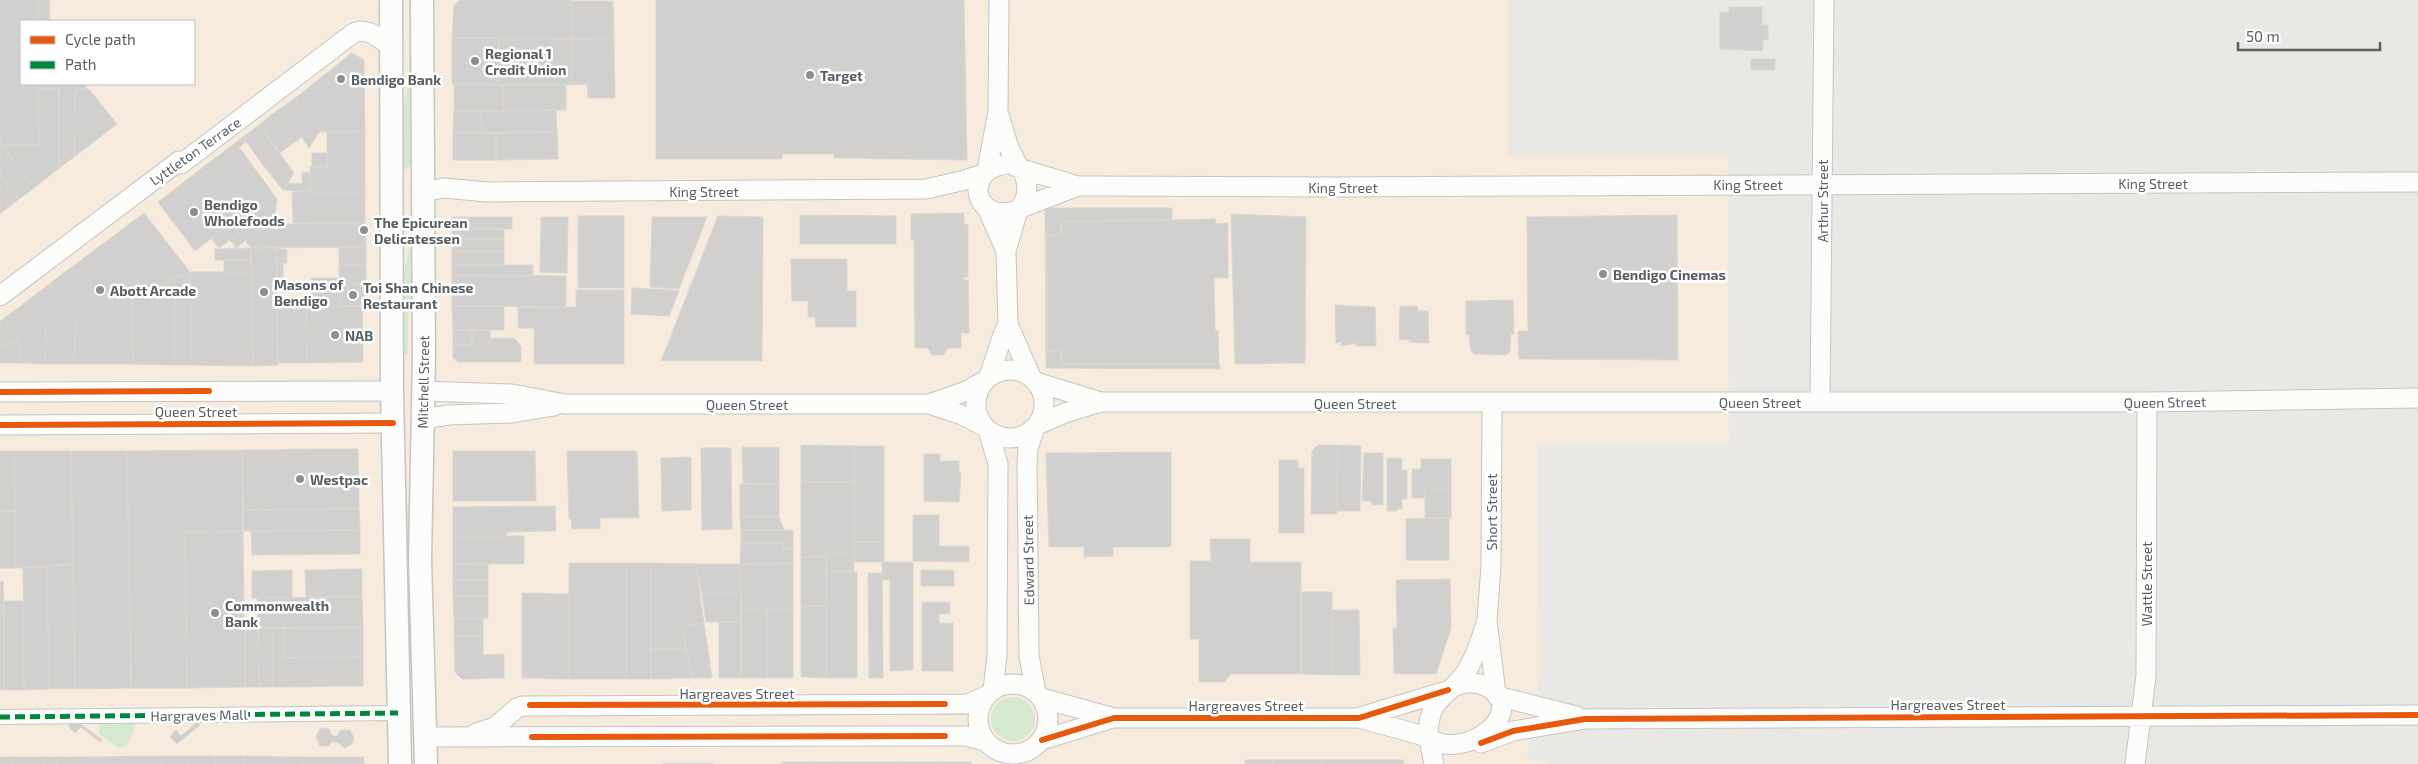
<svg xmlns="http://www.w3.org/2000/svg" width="2418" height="764" viewBox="0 0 2418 764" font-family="'Exo 2',sans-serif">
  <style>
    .commercial { fill: #f6ebdc; fill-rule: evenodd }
    .green { fill: #d4e9cd }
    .building { fill: #d2d0ce; stroke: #dad7d3 }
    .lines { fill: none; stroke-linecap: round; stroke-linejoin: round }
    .pedestrian-casing { stroke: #c6c5c5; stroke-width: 16 }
    .minor-casing { stroke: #c6c5c5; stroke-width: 21 }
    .tertiary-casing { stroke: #c6c5c5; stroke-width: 25 }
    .pedestrian { stroke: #fcfcfb; stroke-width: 14 }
    .minor { stroke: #fcfcfb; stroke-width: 19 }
    .tertiary { stroke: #fcfcfb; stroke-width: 22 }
    .quiet { stroke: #00873e; stroke-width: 5; stroke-dasharray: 10 5; stroke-linecap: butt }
    .cycleway-casing { stroke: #fff; stroke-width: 9 }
    .cycleway { stroke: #e8590c; stroke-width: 6 }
    .poi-dot { fill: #8c8f90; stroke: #fff; stroke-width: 2 }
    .labels { text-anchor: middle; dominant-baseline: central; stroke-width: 5; stroke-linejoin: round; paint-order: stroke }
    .poi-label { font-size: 14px; font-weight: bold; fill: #595f63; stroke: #fff; text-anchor: start }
    .street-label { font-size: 14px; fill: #595f63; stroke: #fff }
  </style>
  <rect width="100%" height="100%" fill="#eae8e4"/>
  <path class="commercial" d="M0 0H1508V156H1728L1729 445H1537L1540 675 1527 759 1548 761V764H0ZM21 21H194V84H21Z"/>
  <path class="green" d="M409 0H414L413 164 401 172 402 115 409 81Z
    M413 214V298L408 316V355H403V279L410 246V216Z
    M409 500H412L415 678 407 679 405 516Z
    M991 719a22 22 0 1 1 44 0a22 22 0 1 1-44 0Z
    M127 718 136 724 127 746 119 748 99 734V722Z"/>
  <path class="building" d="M0 0H38V21H21V84H38L39 145H2L0 143Z
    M38 0H49L50 21H38Z
    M460 0H571L572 39 452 38 454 5Z
    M656 0H964L967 160 834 158V154H782V159H656Z
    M571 1H613L614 40 572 39Z
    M1729 7H1762V25H1768V40H1763V51L1720 49V12L1729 13Z
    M452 38H499V85L452 84Z
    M499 38 572 39 571 85H499Z
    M572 39 614 40 615 98H588L587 84 571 85Z
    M352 53 364 60 365 131 319 132 294 99Z
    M1751 59H1775V70H1751Z
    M38 84H86V89H75L74 157 59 168V89H38Z
    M454 84 503 85 504 111H454Z
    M503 85H566V110L504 111Z
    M38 89H59V168L34 188 2 145H39Z
    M75 89H89L117 124 74 157Z
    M294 99 319 132 309 148 302 137 292 144 271 115Z
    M556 110 557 132 482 133 481 111Z
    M454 111H481L482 133H453Z
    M271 115 292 144 280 153 259 125Z
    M259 125 276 149 260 161 243 137Z
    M365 131V192H310V167H327V132Z
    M557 132 558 159 496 160V133Z
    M453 133H496V160H453Z
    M243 137 246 142 239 147 277 199 275 212 283 224 365 223 366 247 251 248 193 175Z
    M0 143 34 188 19 199 0 174Z
    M276 149 294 173 283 190 260 161Z
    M312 153H327V167L312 168Z
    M310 172V192L283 190 288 183 302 184V173Z
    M0 174 19 199 0 214Z
    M193 175 231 223 195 251 158 202Z
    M292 192H365V223H293Z
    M1045 208H1172V220L1061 222V235H1046L1048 351H1061V364H1219L1220 369 1046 368Z
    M144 213 190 272 132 296 133 364H74L76 319 49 284Z
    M964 213V225L968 224V277H964V280H968L969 333H961V348H948L943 355H932L928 348H915L914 240H911V214Z
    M1231 214 1306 217 1305 363 1235 364Z
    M800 215 896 216V244H800Z
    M1677 215 1678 360 1519 359 1518 331H1528L1527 217Z
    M578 216H624V288H578Z
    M718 216 763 217 762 361H661Z
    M452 217H512V229H452Z
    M541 217H568L567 273 540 272Z
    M652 217H707L679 289 650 287Z
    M1216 219 1215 224 1228 223V278H1214L1215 330H1218L1219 364H1061V351H1048L1046 235H1061V222Z
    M231 223 239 233 219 248 211 238Z
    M452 229H504V239H452Z
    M239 233 245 241 236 248 230 240Z
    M452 239H504V251H452Z
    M366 247V265H339V248Z
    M251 248H276L278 365 253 366Z
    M251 248V260H215V249Z
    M276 248 287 250V263H277Z
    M452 251H504V265H452Z
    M791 259H847V291H856V327H816L815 317H808V301H792Z
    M224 260H251L252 272H224Z
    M277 263H283V277L277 278Z
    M339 265H366V284L339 285Z
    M452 265H533V276L452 275Z
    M190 272H252L253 366 192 365Z
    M190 272 192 365H174V279Z
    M452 275 566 276V307L452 306Z
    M311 278H339L340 306 311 307Z
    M174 279V365L133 364 132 296Z
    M49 284 76 319 74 364H45L46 327 26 302Z
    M366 284V306H340L339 285Z
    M632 288 670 290 679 291 669 316 631 314Z
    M576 290H624V364H534V328H518V307H576Z
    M1513 300 1514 334H1511L1510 351 1507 355 1475 354 1471 351 1469 335 1466 334V301Z
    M26 302 46 327 45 364 20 363 19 340 3 319Z
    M1335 305 1375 307 1376 346H1356V343L1341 346V342L1336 343Z
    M362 306 363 362 307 363 306 307Z
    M452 306H504V330H453Z
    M1400 306H1417L1418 311H1428L1429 343 1409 342 1410 340 1399 339Z
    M277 307H306L307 363H278Z
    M3 319 19 340 0 348V321Z
    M453 330 472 331V345H453Z
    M490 330V338H514L521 346V362H458L453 358V345H472V331Z
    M19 340 20 363H0V348Z
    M801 445 854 446V482H801Z
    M1318 445H1338L1337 514H1311L1312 451Z
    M1338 445 1361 446 1360 511H1336Z
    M854 446H884V542H854Z
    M742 447H779V484L743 483Z
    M701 448H731L732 529 702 530Z
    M323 449H358L359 509 243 510 242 450Z
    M242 450 243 531 185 532 187 688H131L127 451Z
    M0 451H14L15 511H0Z
    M14 451H71L73 565 16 568Z
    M71 451H127L131 688 75 689Z
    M453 451H535L536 501H453Z
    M567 451H637L639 518H600V529H572L571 519H569Z
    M1171 452V547H1113V556L1084 557V547H1049L1046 453Z
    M1364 453H1383V505H1372L1371 501H1362Z
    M924 454H940V461H959V473H961L959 502 924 501Z
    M691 457V510L662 511 661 458Z
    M1387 458H1402V470H1407V499H1402V509H1397V511H1387Z
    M1421 459H1451V488H1425V498H1412V469H1421Z
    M1279 460H1298V468H1304V533H1279Z
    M801 482H854V552H826V557H801Z
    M740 484H779V517H740Z
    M1425 488H1451V518H1425Z
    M555 506 556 531 507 532V536H453V507Z
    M359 509 360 530 243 531V510Z
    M0 511H15L16 568H0Z
    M913 515H939V546H969V562L913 561Z
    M740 517H779L784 530H741Z
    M1449 518V560H1406V519Z
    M360 530V554L252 555 251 531Z
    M741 530H793V549H783V543H741Z
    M243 531 245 687 187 688 185 532Z
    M453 536H524V564H453Z
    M1210 539H1250V562H1301V674H1231L1224 682H1199V639H1190V561H1211Z
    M854 542H884V562H854Z
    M741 543H783V549H793V563L740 564Z
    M826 552H854V571H826Z
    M801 557H826V606H801Z
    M882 562H913V670L890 671V580H882Z
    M488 563V580H453V564Z
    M569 563H626V679H569Z
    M626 563H651V679H626Z
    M651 563 696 564 704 623 681 626 686 649H651Z
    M793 563V608H741L740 564Z
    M696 564H740L741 593 702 594Z
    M47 565H73L75 689H49Z
    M47 567 49 689 24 690 23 568Z
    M362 569V597H306L305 570Z
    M292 570V597L252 598V571Z
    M921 570H954V586H921Z
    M826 571 857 572V678H826Z
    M868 573H882L883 678H869Z
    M1450 579 1451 628 1436 674H1394L1393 628H1397L1396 580Z
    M453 580H488V596H453Z
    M0 581H3L4 610H0Z
    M1301 592H1332V675L1301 674Z
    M522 593 569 594V679L522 678Z
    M741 593V622H706L702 594Z
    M453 596H488V618L454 619Z
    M362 597 363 627 258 628 257 598Z
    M4 601H23L24 690H4Z
    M922 602H950V614H939V623H953V671H922Z
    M801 606H826V678L801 677Z
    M741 608H767V678H741Z
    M767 608H793V678H767Z
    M0 610H4V690H0Z
    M1332 610H1359L1360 675H1332Z
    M483 618V636H454V619Z
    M719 622H741V678H719Z
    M704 623 712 678H693L681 626Z
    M363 627V657L284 658V628Z
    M245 628H258L259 687H245Z
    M258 628H272L273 687H259Z
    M272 628H284V658L363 657V686L273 687Z
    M454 636H483V655L504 654V678L462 679 455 672Z
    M651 649H686L693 678 651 679Z
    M75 719 82 725 102 740 100 742 81 727 75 733 68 726Z
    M197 722 200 725 177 744 170 737 176 730 181 736Z
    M324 728 329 729 332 736H337L341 730H350L354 738 352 744 345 748 337 742H332L328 746H320L316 737 320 729Z
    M162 756V764H72V757Z
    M162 756H189V764H162Z
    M189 756H215V764H189Z
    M215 756H244V764H215Z
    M244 756 302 757V764H244Z
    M0 757H11V764H0Z
    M11 757H44V764H11Z
    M44 757H57V764H44Z
    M57 757H72V764H57Z
    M302 757H364V764H302Z
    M1245 760H1273V764H1245Z
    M1273 760H1322V764H1273Z
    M1322 760H1404L1403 764H1322Z
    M782 762H810V764H782Z
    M810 762H839V764H810Z
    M839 762H898V764H839Z
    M898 762H938V764H898Z
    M938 762H971V764H938Z
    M664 763H712V764H664Z"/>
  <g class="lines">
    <g class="pedestrian-casing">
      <path id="pedestrian" d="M0 717 398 713"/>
    </g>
    <g class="minor-casing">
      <path id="minor" d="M999 115 1009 148 1018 166
        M1010 164 1022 169C1028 182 1030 198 1018 210 972 226 961 166 1010 164Z
        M1022 169 1078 186H1091L1331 187 2418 182
        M987 170 998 112 999 0
        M423 192 444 188 487 192 926 189 961 181 983 174
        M1021 208 1078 186
        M988 210 1006 251
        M1018 210 1006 251 1008 324 1031 377
        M0 296 179 161 181 164 352 34C367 25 380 39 392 48
        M976 404a34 34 0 1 1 68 0a34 34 0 1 1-68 0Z
        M988 378C996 360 999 341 1008 324
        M1036 382 1101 402H2147L2418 398
        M423 391 512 394 565 404H929L964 392 986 380
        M0 392 392 391
        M1820 401 1824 0
        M929 404 962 415 985 427
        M1492 404 1491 565 1487 621 1496 693
        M422 419 449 415 512 413 554 406
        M0 425 393 423
        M1037 425 1065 413 1101 402
        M1035 428 1028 448 1027 464 1029 656 1036 692
        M988 430 998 464 997 656 993 690
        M978 719a35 35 0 1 1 70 0a35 35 0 1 1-70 0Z
        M1453 687C1464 682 1476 681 1487 687 1532 711 1463 764 1428 737 1428 696 1447 699 1466 672 1476 657 1481 638 1487 621
        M1497 696 1576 716
        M1041 698 1114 718H1359L1428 737
        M1360 717 1446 691
        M476 733 495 727 517 708 523 706 968 704 986 696
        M425 737 945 736H966L985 741
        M1429 739 1434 764
        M1042 740 1113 718
        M1481 743 1513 731 1585 719 2418 715
        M2135 764 2146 676 2147 402"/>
    </g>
    <g class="tertiary-casing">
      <path id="tertiary" d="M391 0 392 391 400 764
        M422 0 424 355 420 560 426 764"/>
    </g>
    <use href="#pedestrian" class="pedestrian"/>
    <use href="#minor" class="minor"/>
    <use href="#tertiary" class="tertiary"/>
    <path class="quiet" d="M0 717 398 713"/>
    <g class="cycleway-casing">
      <path id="cycleway" d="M0 392 209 391
        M0 425 393 423
        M530 705 945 704
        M532 737 945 736
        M1042 740 1114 718H1359L1448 690
        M1481 743 1513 731 1585 719 2418 715"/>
    </g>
    <use href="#cycleway" class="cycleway"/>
  </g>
  <g class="poi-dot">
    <circle cx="475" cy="61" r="5"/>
    <circle cx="810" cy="75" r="5"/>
    <circle cx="341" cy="79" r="5"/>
    <circle cx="194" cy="212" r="5"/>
    <circle cx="364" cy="230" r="5"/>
    <circle cx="1603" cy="274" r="5"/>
    <circle cx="100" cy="290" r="5"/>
    <circle cx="264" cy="292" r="5"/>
    <circle cx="353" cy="295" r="5"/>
    <circle cx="335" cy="335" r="5"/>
    <circle cx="300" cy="479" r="5"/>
    <circle cx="215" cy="613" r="5"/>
  </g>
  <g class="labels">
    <g class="poi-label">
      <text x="485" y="53">Regional 1<tspan x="485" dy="16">Credit Union</tspan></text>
      <text x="820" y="75">Target</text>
      <text x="351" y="79">Bendigo Bank</text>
      <text x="204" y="204">Bendigo<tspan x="204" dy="16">Wholefoods</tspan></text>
      <text x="374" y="222">The Epicurean<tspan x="374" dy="16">Delicatessen</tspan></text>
      <text x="1613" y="274">Bendigo Cinemas</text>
      <text x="274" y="284">Masons of<tspan x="274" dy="16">Bendigo</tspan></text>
      <text x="363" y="287">Toi Shan Chinese<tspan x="363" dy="16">Restaurant</tspan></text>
      <text x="110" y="290">Abott Arcade</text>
      <text x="345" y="335">NAB</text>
      <text x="310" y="479">Westpac</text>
      <text x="225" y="605">Commonwealth<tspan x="225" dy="16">Bank</tspan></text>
    </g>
    <g class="street-label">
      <text transform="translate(195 151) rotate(-35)">Lyttleton Terrace</text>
      <text x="2153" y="183">King Street</text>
      <text x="1748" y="184">King Street</text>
      <text x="1343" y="187">King Street</text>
      <text x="704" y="191">King Street</text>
      <text transform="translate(1822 201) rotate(-90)">Arthur Street</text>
      <text transform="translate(423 382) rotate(-89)">Mitchell Street</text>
      <text x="1760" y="402">Queen Street</text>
      <text transform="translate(2165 402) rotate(-1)">Queen Street</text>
      <text x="1355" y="403">Queen Street</text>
      <text x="747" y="404">Queen Street</text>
      <text x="196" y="411">Queen Street</text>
      <text transform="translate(1491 512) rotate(-90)">Short Street</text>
      <text transform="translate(1028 560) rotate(-91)">Edward Street</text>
      <text transform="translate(2146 584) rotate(-90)">Wattle Street</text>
      <text x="737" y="693">Hargreaves Street</text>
      <text x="1948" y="704">Hargreaves Street</text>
      <text x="1246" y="705">Hargreaves Street</text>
      <text transform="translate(199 715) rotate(-1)">Hargraves Mall</text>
    </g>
  </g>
  <rect x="20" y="20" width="175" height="65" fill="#ffffff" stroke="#bdbfc1"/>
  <rect x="30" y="36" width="25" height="8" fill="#e8590c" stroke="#bdbfc1"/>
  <text x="65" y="45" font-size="15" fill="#595f63">Cycle path</text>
  <rect x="30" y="61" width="25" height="8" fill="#00873e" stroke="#bdbfc1"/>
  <text x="65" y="70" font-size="15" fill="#595f63">Path</text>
  <path d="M2238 42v8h142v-8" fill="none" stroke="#595f63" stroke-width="2.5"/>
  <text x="2246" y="42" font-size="15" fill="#595f63" stroke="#ffffff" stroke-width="4" paint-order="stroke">50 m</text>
</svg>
